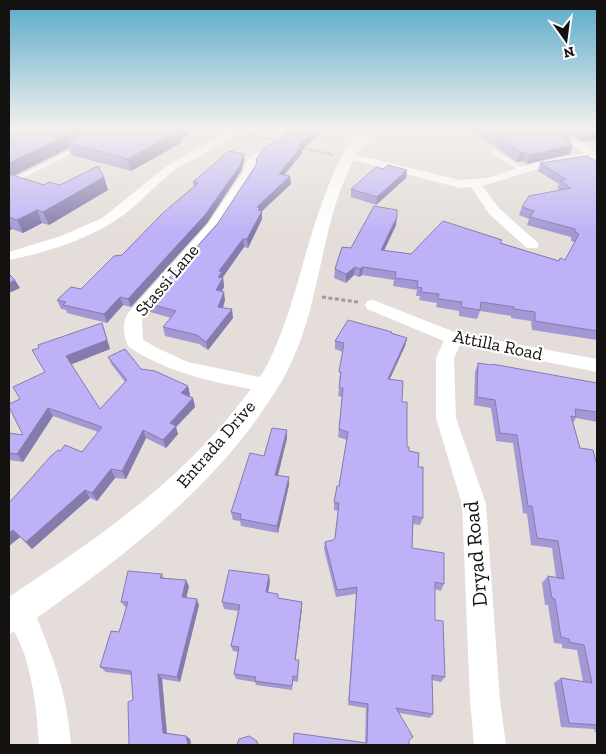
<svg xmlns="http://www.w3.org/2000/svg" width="606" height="754" viewBox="0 0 606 754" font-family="'Zilla Slab',serif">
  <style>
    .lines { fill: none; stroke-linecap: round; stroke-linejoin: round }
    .path-far1 { stroke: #a19c99; stroke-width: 2; stroke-dasharray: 2.5 1; stroke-linecap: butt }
    .path { stroke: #a19c99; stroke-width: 3; stroke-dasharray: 4 2.5; stroke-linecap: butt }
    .service { fill: #fff; fill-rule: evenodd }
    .minor { fill: #fff; fill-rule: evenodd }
    .tertiary { fill: #fff; fill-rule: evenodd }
    .wall { fill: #a398d4 }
    .shaded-wall { fill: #857cad }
    .building { fill: #beb1f7; stroke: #857cad }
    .labels { text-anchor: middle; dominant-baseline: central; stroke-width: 4.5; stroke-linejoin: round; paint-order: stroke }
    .street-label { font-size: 18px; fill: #141210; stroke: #fff }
    .near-street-label { font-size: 21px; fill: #141210; stroke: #fff }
  </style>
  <rect width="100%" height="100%" fill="#e4ddd9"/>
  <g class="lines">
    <path class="path-far1" d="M249 134 280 142
      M300 147 333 155"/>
    <path class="path" d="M322 297 358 302"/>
    <path class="service" d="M81 145 83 146V148L9 185V181Z
      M494 150 496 151 526 170 521 171 492 153 491 152Z"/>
    <path class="minor" d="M231 127H243C225 148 196 155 175 170 156 184 141 202 122 216 90 239 48 252 9 260V252L61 236 102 218 168 165 210 142Z
      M542 127H555L597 152V159L541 168 482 186 500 209 537 242 539 245 537 248H527L490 215 471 187 460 188 344 158 342 156 348 153 460 180 486 178 539 162 585 153Z
      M258 153 264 156 256 165 255 172 218 230 142 318 143 340 157 348 188 362 274 380 277 385 274 390 267 392C218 383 171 375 129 347 123 338 122 322 128 313L208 224 243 172 246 162 254 154Z
      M373 300 457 333 597 359V372L460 345 454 358 456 418 486 504 500 700 506 745H474L470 700 462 504 436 418V358L444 341 367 309 365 305 367 301Z
      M19 597 29 600C51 650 67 691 71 745H39C37 715 34 685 25 656 19 637 5 621 9 600Z"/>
    <path class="tertiary" d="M367 127H381C375 135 365 141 360 149 321 212 323 295 292 361 284 380 271 398 259 416 196 504 109 567 21 629L9 634V597C93 541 178 484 240 403 251 389 263 375 270 359 296 305 305 243 328 187 334 173 340 154 350 143 355 137 362 132 367 127Z"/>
  </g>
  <path class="wall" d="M9 127 188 132V135L180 140 181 143 131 171 71 155 69 148 14 176 44 185H60L104 177 108 190 49 225 42 223 23 233 12 229 9 231Z
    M288 127H327L302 150V153L285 175 291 184 262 211V219L248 248 244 247 223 277 224 287 222 291 225 300 223 308 233 318 208 350 199 344 165 336 163 327 171 318 150 312 147 303 218 223 285 135V130Z
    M467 127H548L571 141 570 143V154L527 164 522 161 517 162Z
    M565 127H597V139L583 142 564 130Z
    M244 154V161L241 171 207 223 131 307 123 305 107 323 67 313 66 310 61 309 57 300 81 289 122 255 194 186 193 182Z
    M597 162V340L532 330 531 321 511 318V316L480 311 477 319 459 316V311L436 307 437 303 419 300 420 296H416L417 290 393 286 394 280 362 275 359 277 354 275 346 283 334 278 335 269 351 248 396 225 384 251 411 254 501 243 559 261 565 260 575 242 571 241V237L527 225 529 219 519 215 522 207 560 190 557 188 559 184 538 171 540 163Z
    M383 169 407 170 406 178 376 205 351 197V189Z
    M102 323 110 349 71 364 100 409 125 382 112 365 108 357 188 386 190 395 188 396 193 398 195 407 176 427 178 434 166 448 146 438 126 479 115 478 97 501 90 498 32 549 20 537 9 546V503L60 451 82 452 98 432 53 416 23 462 9 460V433L23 435 20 399 45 372 39 348Z
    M392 332V333L407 338 405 346 390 379 402 402 407 447 418 467 423 518 420 525 413 524 412 548 444 584 441 591 435 589V620L445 677 441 682 432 680 433 714 430 718 399 713 409 741 365 742 366 708 348 705 356 594 336 597 324 549 325 542 333 540 335 538 338 511 334 510V502L339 486 347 440 338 437 342 397 338 396 340 381H339L343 352 335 349V341Z
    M478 363 597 383V422L576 418 573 423 580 448 597 465V732H595L594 729 561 727 554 683 561 678 583 682 577 650 562 648V644L554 643 548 605H545L542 583 548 576 556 577 552 548 531 545 527 514 523 513 513 443 496 441 491 408 474 405 475 372Z
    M287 430V438L278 476 289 485 278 533 241 526 240 521 233 520 231 512 264 456Z
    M162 574 164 578 189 586 186 598 199 605 180 682 162 679 167 733 186 736 190 739 191 745H129L133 700 131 675 106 672 100 667 119 632 126 608 121 602Z
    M270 581 268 592 279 599 302 608 295 660H299L298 682 293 681 292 690 256 685 255 682 236 679 234 674 238 652 233 651 231 646 238 611 224 609 222 602Z"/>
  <path class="shaded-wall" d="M83 127H110L67 143 69 148 9 178V163Z
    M179 127H195L188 132V135L180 140 181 143 131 171 128 159Z
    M319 127H327L302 150V153L279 181V174L299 145Z
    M597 132V139L583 142 586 134Z
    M570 135 568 141H571L569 146 573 145 570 154 527 164 530 155 564 136Z
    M520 152H525L522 161 517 162Z
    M244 154V161L241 171 207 223 131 307 128 299Z
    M407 170 406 178 376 205 377 197Z
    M290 176 291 184 262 211V219L248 248 247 239 257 207Z
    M104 177 108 190 49 225 43 212Z
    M37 210 42 223 23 233 17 220Z
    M397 217 396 225 380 259 381 250Z
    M9 223 12 229 9 231Z
    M243 239 244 247 223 277 224 287 218 299 216 290 219 271Z
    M355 267 354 275 346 283V274Z
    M363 267 362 275 359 277 360 269Z
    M15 280 20 288 9 293V283Z
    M224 292 225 300 220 316 218 307Z
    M120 297 123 305 107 323 104 314Z
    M232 309 233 318 208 350 206 342Z
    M102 323 110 349 70 365 66 356Z
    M407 338 405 346 386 387 388 379Z
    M188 386 190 395 184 402 181 393Z
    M193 398 195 407 176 427 178 434 166 448 163 440 170 423Z
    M48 408 53 416 23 462 17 454Z
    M143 430 146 438 126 479 122 471Z
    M287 430V438L276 483 275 475Z
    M111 469 115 478 97 501 92 493Z
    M289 477V485L278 533 277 526Z
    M85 490 90 498 32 549 26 542Z
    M13 530 20 537 9 546V533Z
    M269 575 270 581 267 599 266 592Z
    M186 580 189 586 185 603 182 597Z
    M197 599 199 605 180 682 177 677Z
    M302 602V608L295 665V660Z
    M158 674 162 679 167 736 163 733Z
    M186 736 190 739 191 745H188Z"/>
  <path class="building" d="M9 127H83L9 163Z
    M97 127H179L175 130 178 131 128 159 67 143Z
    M288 127H319L299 145 302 146 279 174 290 176 257 207 260 208 258 210 262 211 247 239H243L219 271 222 272 218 277 223 278 216 290 224 292 218 307 232 309 206 342 197 335 163 327 176 311 147 303 218 223 256 165 257 158 265 148 291 131 285 130Z
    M482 127H548L558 133 561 130 570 135 564 136 571 141H567L573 145 530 155 525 152H520Z
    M574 127H597V132L586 134Z
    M229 151 244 154 241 164 205 215 128 299 120 297 104 314 63 305 66 302 57 300 71 287 81 289 114 256 122 255 163 213 198 183 193 182Z
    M587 156 597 162V331L535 321V312L514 309V307L481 302 480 310 461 307 462 302 438 299 439 294 421 292 422 288 417 287 418 281 395 278 396 272 363 267 360 269 355 267 346 274 335 269 342 247 351 248 374 206 397 210V217L381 250 411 254 443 221 502 240 500 243 559 261 560 258 565 260 579 234 575 232V229L530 217 534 211 522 207 529 196 571 188 560 181 566 179 540 163Z
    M388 165 407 170 377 197 351 189 376 167 383 169Z
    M98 166 104 177 43 212 37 210 17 220 9 217V174L44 185 49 182 60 185Z
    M9 274 15 280 9 283Z
    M348 320 392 332 391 333 407 338 388 379 403 381 402 402H407V447H409V451L419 453 418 467H423V518L413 516 412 548 444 553V584L435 582V620L443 621 445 677 432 675 433 714 396 708 413 737 409 740V745H293L294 733 367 743 368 704 349 701 357 587 337 590 325 542 333 540 335 538 339 503 334 502 337 486H339L348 432 339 429 343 388H339L341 372H339L344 343 335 341Z
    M102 323 107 340 66 356 100 409 127 380 108 357 125 349 141 369 155 371 188 386 181 393 193 398 170 423 176 426 163 440 143 430 122 471 111 469 92 493 85 490 26 542 13 530 9 533V503L51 456 58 450 60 451 65 445 82 452 102 427 48 408 17 454 9 453V433L23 435 9 407V404L20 399 13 387 45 372 32 350 39 348 38 345Z
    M478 363 491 365 492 364 597 383V412L575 409 576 417 571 416 580 448 593 450 597 465V725L569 723 561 678 592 683 584 645 569 642V639L561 637 555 599 552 598 548 576 564 579 558 541 537 538 532 506H528L517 435 500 433 495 400 477 397Z
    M272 428 287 430 275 475 289 477 277 526 240 519 241 514 231 512 250 453 264 456Z
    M229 570 269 575 266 592 278 594V598L302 602 295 660H299L297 677 293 676 292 686 255 681 256 677 234 674 239 647 231 646 240 605 222 602Z
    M128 571 162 574 160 578 186 580 182 597 197 599 177 677 158 674 163 733 186 736 188 745H129L128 702 133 700 131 671 100 667 111 631 119 632 128 602H121Z
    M249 736 257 741 258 745H237L239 739Z"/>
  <linearGradient id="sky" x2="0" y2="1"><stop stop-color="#59aac9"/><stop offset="0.55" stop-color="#f3f0ee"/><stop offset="1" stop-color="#f3f0ee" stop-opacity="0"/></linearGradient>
  <rect width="606" height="233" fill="url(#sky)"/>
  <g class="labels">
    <g class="street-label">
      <text transform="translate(167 280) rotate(-50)">Stassi Lane</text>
      <text transform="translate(498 345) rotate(12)">Attilla Road</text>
      <text transform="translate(216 444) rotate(-49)">Entrada Drive</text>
    </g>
    <g class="near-street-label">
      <text transform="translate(475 554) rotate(-95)">Dryad Road</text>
    </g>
  </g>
  <rect width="606" height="754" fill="none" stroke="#141210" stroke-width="20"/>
  <g transform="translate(566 40) rotate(166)" stroke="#ffffff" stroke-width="4" paint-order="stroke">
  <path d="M0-4L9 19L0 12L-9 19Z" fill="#141210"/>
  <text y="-8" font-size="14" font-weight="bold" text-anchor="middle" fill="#141210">N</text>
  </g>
</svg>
